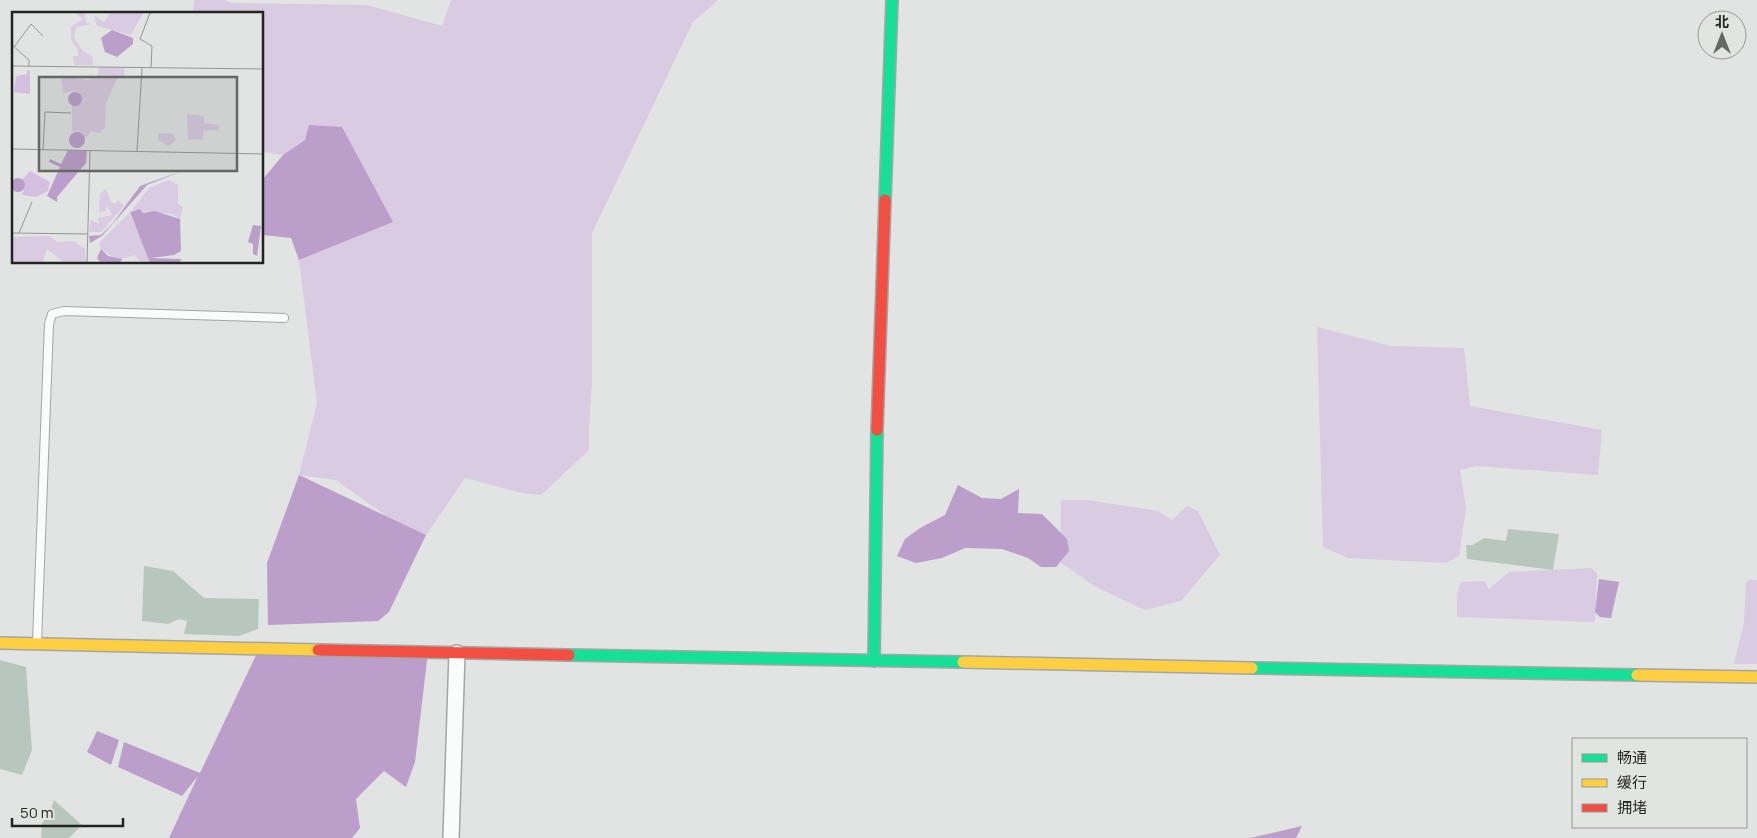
<svg xmlns="http://www.w3.org/2000/svg" width="1757" height="838" viewBox="0 0 1757 838" font-family="Manrope,'Noto Sans SC',sans-serif">
  <style>
    .green { fill: #d9cbe1 }
    .water { fill: #bb9eca }
    .building { fill: #b8c7bd }
    .lines { fill: none; stroke-linecap: round; stroke-linejoin: round }
    .lane-casing { stroke: #a4a6a5; stroke-width: 10 }
    .street-casing { stroke: #a4a6a5; stroke-width: 18 }
    .fast-casing { stroke: #a4a6a5; stroke-width: 14 }
    .slow-casing { stroke: #a4a6a5; stroke-width: 14 }
    .jam-casing { stroke: #a4a6a5; stroke-width: 14 }
    .lane { stroke: #fafbfb; stroke-width: 8 }
    .street { stroke: #fafbfb; stroke-width: 15 }
    .fast { stroke: #16e098; stroke-width: 11 }
    .slow { stroke: #ffcf43; stroke-width: 11 }
    .jam { stroke: #f24e42; stroke-width: 11 }
    .inset-road { fill: none; stroke: #959795; stroke-width: 1 }
    .view { fill: #656765; fill-opacity: 0.15; stroke: #656765; stroke-width: 2.5 }
    .inset-edge { fill: none; stroke: #222422; stroke-width: 2.5 }
  </style>
  <rect width="100%" height="100%" fill="#e1e4e2"/>
  <path class="green" d="M194 0H224L232 3 367 5 442 26 451 0H718L693 22 592 233V384L589 427V450L541 495 522 493 465 478 426 535 399 525 336 480 299 475 317 403 299 260 393 222 305 140 283 155 263 152 262 14H193Z
    M1317 327 1391 346 1464 348 1470 406 1602 430 1598 475 1477 466 1460 470 1466 508 1459 556 1446 563 1348 558 1323 547Z
    M1061 500H1087L1158 511 1172 520 1187 506 1198 511 1220 555 1181 601 1145 610 1096 587 1060 562Z
    M1591 568 1597 573 1595 622 1457 617V593L1461 582 1485 581 1489 589 1509 572Z
    M1748 580H1757V664H1734L1744 623 1746 583Z"/>
  <path class="water" d="M309 125 342 127 393 222 299 260 291 238 263 235V179L283 155 305 140Z
    M299 475 426 535 389 612 378 621 268 625 267 563Z
    M958 485 982 498 1001 499 1019 489 1018 513 1042 514 1067 539 1069 551 1056 567H1041L1028 558 1002 549 965 548 942 558 916 563 897 556 905 539 920 528 945 515Z
    M1599 579 1619 582 1611 618 1600 617 1595 612Z
    M259 649 428 652 415 762 406 787 384 771 356 799 360 828 352 838H169L198 776 182 796 118 767 124 742 200 773Z
    M97 731 119 740 111 765 87 752Z
    M1302 826 1296 838H1250Z"/>
  <path class="building" d="M1508 529 1559 534 1553 570 1467 559 1466 545H1473L1484 538 1506 541Z
    M144 566 173 571 204 598 259 599 258 629 239 636 184 634 187 621 179 619 168 624 142 621Z
    M0 660 26 667 32 750 22 775 0 769Z
    M54 800 82 825 69 838H41L42 823 50 812Z"/>
  <g class="lines">
    <g class="lane-casing">
      <path id="lane" d="M37 642 49 324 52 314 64 311 284 318"/>
    </g>
    <g class="street-casing">
      <path id="street" d="M451 838 457 653"/>
    </g>
    <g class="fast-casing">
      <path id="fast" d="M885 200 892 0
        M569 655 963 662
        M874 661 877 430
        M1252 668 1637 675"/>
    </g>
    <g class="slow-casing">
      <path id="slow" d="M0 643 318 650
        M963 662 1252 668
        M1637 675 1757 677"/>
    </g>
    <g class="jam-casing">
      <path id="jam" d="M877 430 885 200
        M318 650 569 655"/>
    </g>
    <use href="#lane" class="lane"/>
    <use href="#street" class="street"/>
    <use href="#fast" class="fast"/>
    <use href="#slow" class="slow"/>
    <use href="#jam" class="jam"/>
  </g>
  <g transform="translate(12 12)">
    <rect width="251" height="251" fill="#e1e4e2"/>
    <path d="M64 1H73L74 11 81 12 64 15 62 26 71 39 80 44 81 53H62L61 44H66V38L59 28V15L71 7ZM98 1H131L119 23 85 14 82 3 92 10ZM87 55H112L113 64 105 67 94 91 93 116 88 121 79 119 75 125 60 119V94L71 90 65 79 51 81 49 64 76 68 86 63ZM175 102 192 104V111L207 113V118H192L190 128 176 127ZM146 121 161 122 164 128 156 134 146 128ZM157 168 166 173V192L171 195 168 207 160 202 120 198 137 176ZM94 177 99 190 103 192 106 188 112 194 89 220H77L79 208 87 212 86 206 100 203 95 193 94 199 87 200 88 182ZM117 201 137 243V251H129L123 243 106 248 89 237 87 231ZM38 224 45 230 62 229 73 237 74 251H53L35 237 31 250 0 251V225Z" fill="#d9cbe1"/>
    <path d="M15 58 18 59V82L2 80 4 64 15 62ZM18 159 38 170 36 179 24 185 10 183 13 175 10 168Z" fill="#d5bfe1"/>
    <path d="M100 18 121 26V32L105 45 93 40 89 26ZM56 87a7 7 0 1 1 14 0a7 7 0 1 1-14 0ZM57 128a8 8 0 1 1 16 0a8 8 0 1 1-16 0ZM56 138 75 139 74 151 45 185V190L35 184 48 155 37 150 38 147 49 152ZM173 158 135 173 90 224 78 231 77 224 89 223 101 211 128 174ZM-1 173a7 7 0 1 1 14 0a7 7 0 1 1-14 0ZM128 197 131 201 143 199 168 207 169 239 162 243 139 246 169 247 168 251H138L118 200ZM241 213 249 214 245 244 241 242V232L236 230ZM89 237 96 244 110 247 108 251H89L85 246Z" fill="#bb9eca"/>
    <path class="inset-road" d="M138 1 128 27 140 34 139 56M0 33 17 48V54M2 35 19 12 31 24M0 54 252 57M0 137 252 142M31 138 33 100 59 101M125 139 130 56M0 221 76 222M7 221 20 190M75 251 78 139"/>
    <path class="view" d="M27 65H225V159H27Z"/>
    <rect width="251" height="251" class="inset-edge"/>
  </g>
  <rect x="1572" y="738" width="175" height="90" fill="#e0e5e2" stroke="#949895"/>
  <rect x="1582" y="754" width="25" height="8" fill="#16e098" stroke="#949895"/>
  <text x="1617" y="763" font-size="15" fill="#222422">畅通</text>
  <rect x="1582" y="779" width="25" height="8" fill="#ffcf43" stroke="#949895"/>
  <text x="1617" y="788" font-size="15" fill="#222422">缓行</text>
  <rect x="1582" y="804" width="25" height="8" fill="#f24e42" stroke="#949895"/>
  <text x="1617" y="813" font-size="15" fill="#222422">拥堵</text>
  <g transform="translate(1722 35)"><circle r="24" fill="#e0e5e2" stroke="#949895"/>
  <path d="M0-4L9 19L0 12L-9 19Z" fill="#656765"/>
  <text y="-8" font-size="14" font-weight="bold" text-anchor="middle" fill="#222422">北</text>
  </g>
  <path d="M12 818v8h111v-8" fill="none" stroke="#222422" stroke-width="2.5"/>
  <text x="20" y="818" font-size="15" fill="#222422" stroke="#e0e5e2" stroke-width="4" paint-order="stroke">50 m</text>
</svg>
